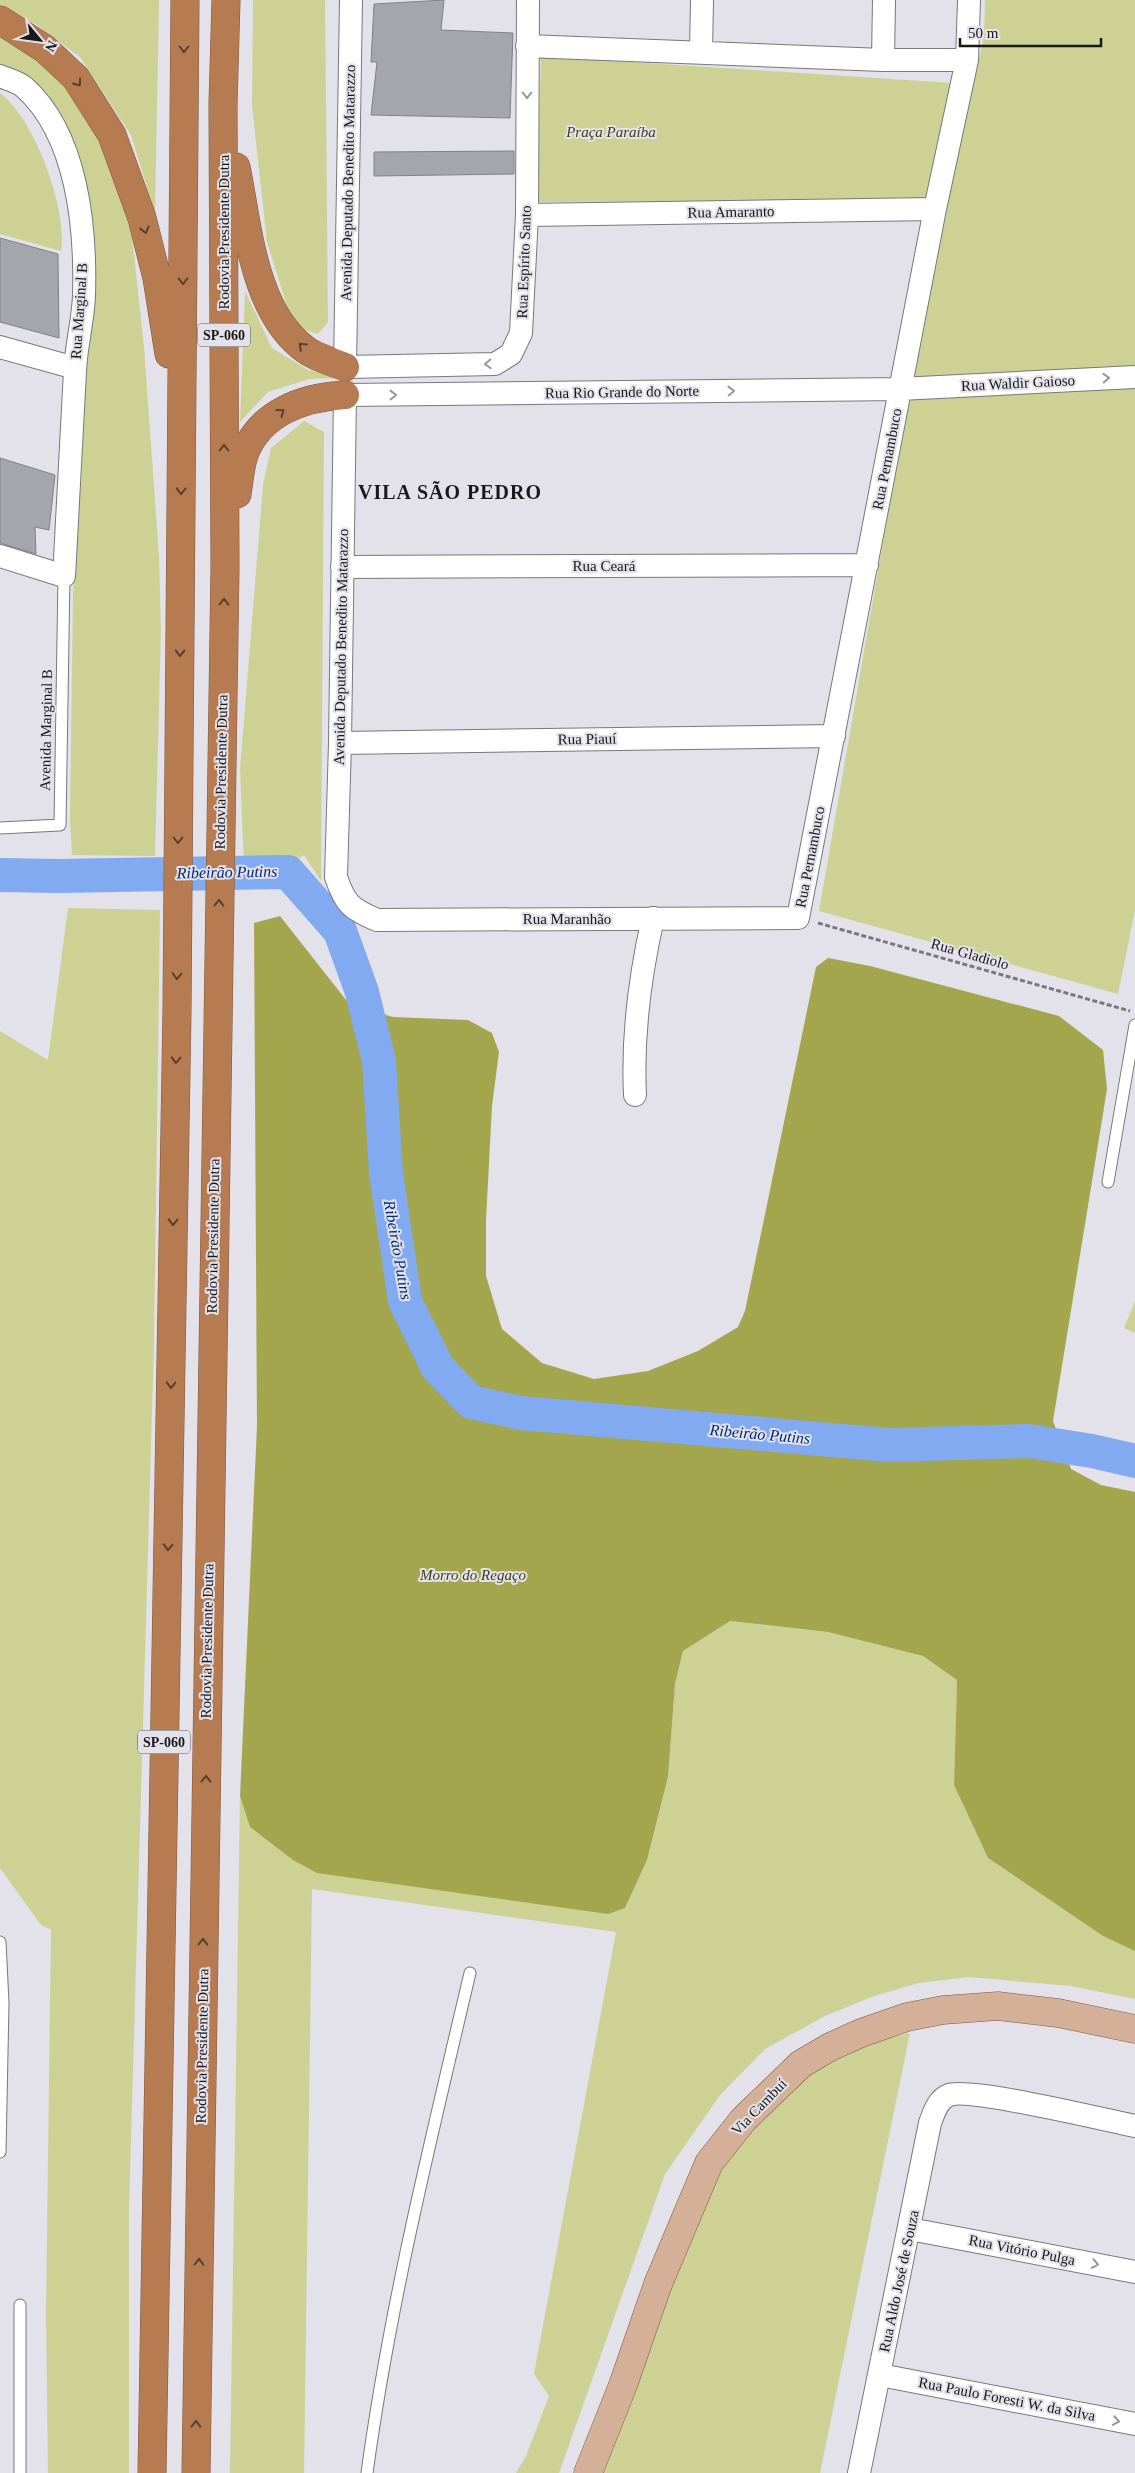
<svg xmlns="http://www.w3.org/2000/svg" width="1135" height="2473" viewBox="0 0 1135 2473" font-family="'Times New Roman',serif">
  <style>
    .green { fill: #ced194 }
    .forest { fill: #a3a64d }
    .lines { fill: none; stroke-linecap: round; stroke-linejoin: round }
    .river { stroke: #81aaf0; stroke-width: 34 }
    .building { fill: #a5a5ad; stroke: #818088 }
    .service-casing { stroke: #79777f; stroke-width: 13 }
    .minor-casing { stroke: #79777f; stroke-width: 24 }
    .primary-casing { stroke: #7f583e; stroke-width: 29 }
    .motorway-casing { stroke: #7f583e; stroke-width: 29 }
    .path { stroke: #7a787d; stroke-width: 3; stroke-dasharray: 5 2.5; stroke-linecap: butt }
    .service { stroke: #fff; stroke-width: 11 }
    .minor { stroke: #fff; stroke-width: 22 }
    .primary { stroke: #d3b097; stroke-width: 28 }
    .motorway { stroke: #b67b51; stroke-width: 28 }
    .oneway { stroke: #584031 }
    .oneway2 { stroke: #989798 }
    .labels { text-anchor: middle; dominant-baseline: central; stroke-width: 4; stroke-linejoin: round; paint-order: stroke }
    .shield { fill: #e3e1e9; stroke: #565459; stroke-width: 1 }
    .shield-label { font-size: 14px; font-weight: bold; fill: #19181b }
    .park-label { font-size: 15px; font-style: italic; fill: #3e3f19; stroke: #e3e1e9 }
    .street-label { font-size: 15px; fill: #19181b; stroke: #e3e1e9 }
    .water-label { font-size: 16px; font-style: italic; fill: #002a79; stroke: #e3e1e9 }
    .district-label { font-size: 20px; font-weight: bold; letter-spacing: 1px; fill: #19181b; stroke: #e3e1e9 }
  </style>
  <rect width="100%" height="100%" fill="#e3e1e9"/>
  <path class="green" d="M0 0H159L155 213 131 135 80 57 35 24 0 10Z
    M253 0H325L328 322 318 334 302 329 287 306 267 242 252 106Z
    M985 0H1135V910L1118 994 819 911 886 525 960 141 984 37Z
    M0 37 22 49 66 81 89 115 130 217 144 347 159 556 161 630 155 856 72 855 70 818 73 595 81 368 68 140 0 70Z
    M541 56 952 83 928 200 537 202Z
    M0 93C34 118 68 209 61 251L0 234Z
    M245 291 272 348 308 370 346 378 309 379 268 392 240 422Z
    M304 421 324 432 321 881 304 855 290 864 244 866 240 769 263 485 271 448Z
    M68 908 160 910 154 1342 129 2208V2473H48L46 2313 51 1930 41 1925 0 1868V1031L48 1060Z
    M1135 1301V1333L1124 1328Z
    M729 1621 828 1632 923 1656 957 1680 954 1785 988 1858 1103 1936 1135 1950V1999L1071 1986 969 1977 919 1983 874 1996 825 2016 765 2049 720 2095 665 2174 559 2473H516L526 2456 549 2396 534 2374 616 1932 312 1889 304 2473H230L240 1796 250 1827 625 1908 647 1860 668 1777 675 1684 683 1651Z
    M910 2033 820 2473H593L715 2168 806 2073 853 2047Z"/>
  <path class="forest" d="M280 916 350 1005 393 1017 468 1020 492 1033 499 1052 492 1106 486 1220V1276L502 1329 542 1363 594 1379 648 1371 698 1351 738 1327 745 1311 816 967 828 958 870 966 1059 1016 1103 1050 1107 1089 1053 1421 1071 1469 1101 1485 1135 1492V1951L1103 1936 988 1858 954 1785 957 1680 923 1656 828 1632 730 1621 683 1651 675 1684 668 1777 647 1860 625 1908 608 1914 317 1873 293 1860 250 1827 240 1796 257 1426 254 923Z"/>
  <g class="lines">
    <path class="river" d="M0 875 58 876 288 872 340 931 362 992 379 1061 386 1173 405 1301 438 1368 471 1402 521 1413 889 1445 1029 1441 1092 1451 1135 1461"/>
  </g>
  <path class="building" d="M444 0 441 30 513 33 510 118 371 115 377 62H371L374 4Z
    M514 151V174L374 176V152Z
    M0 238 58 254 59 338 0 322Z
    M0 458 55 475 49 530 35 527 36 554 0 543Z"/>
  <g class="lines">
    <g class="service-casing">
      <path id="service" d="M0 828 60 825 64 576
        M1108 1182 1135 1025
        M0 1942 3 2003 0 2152
        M20 2305V2473
        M367 2473C390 2304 431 2139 470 1973"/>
    </g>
    <g class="minor-casing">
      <path id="minor" d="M351 0 345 367 495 364 511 354 521 333 527 215 528 0
        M969 0 967 60 935 209 798 918 377 920C351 909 345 904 336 877L340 743 345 395 900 389 1135 377
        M527 46 883 60H967
        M701 52 702 0
        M883 60 884 0
        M0 76C7 79 18 82 24 87 78 135 86 229 84 296 83 321 76 346 75 371 71 440 68 508 64 576L0 556
        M527 215 935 209
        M0 347 75 368
        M342 567 867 565
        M340 743 834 736
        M635 1095C632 1035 640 976 653 918
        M910 2229 1135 2272
        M880 2375 1135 2424
        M859 2473 930 2123C934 2112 938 2099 949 2095 969 2087 1105 2120 1135 2126"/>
    </g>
    <g class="primary-casing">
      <path id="primary" d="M588 2473 623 2385 658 2284 709 2163 743 2120 801 2064 830 2047 861 2033 907 2017 943 2010 998 2006 1058 2013 1135 2029"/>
    </g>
    <g class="motorway-casing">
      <path id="motorway" d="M0 20 45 49 76 78 112 135 142 218 157 278 169 354
        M236 167C248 226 253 312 306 350 317 358 333 362 345 367
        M237 494C239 482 240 467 244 455 259 413 303 397 345 395
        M152 2473 177 1011 185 0
        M196 2473 225 567 223 104 226 0"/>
    </g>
    <path class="path" d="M818 923 1130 1011"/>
    <use href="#service" class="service"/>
    <use href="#minor" class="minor"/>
    <use href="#primary" class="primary"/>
    <use href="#motorway" class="motorway"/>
  </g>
  <defs><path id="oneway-chevron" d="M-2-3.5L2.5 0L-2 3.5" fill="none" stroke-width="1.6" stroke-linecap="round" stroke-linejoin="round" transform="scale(1.25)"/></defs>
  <g class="oneway">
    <use href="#oneway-chevron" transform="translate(184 49) rotate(90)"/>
    <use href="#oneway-chevron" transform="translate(78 83) rotate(55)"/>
    <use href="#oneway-chevron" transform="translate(145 230) rotate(76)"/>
    <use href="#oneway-chevron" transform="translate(183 281) rotate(90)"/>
    <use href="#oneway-chevron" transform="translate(302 346) rotate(-137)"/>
    <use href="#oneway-chevron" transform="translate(281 412) rotate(-36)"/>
    <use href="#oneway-chevron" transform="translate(224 448) rotate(-90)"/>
    <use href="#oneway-chevron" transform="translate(181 491) rotate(91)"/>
    <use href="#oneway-chevron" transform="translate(224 602) rotate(-89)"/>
    <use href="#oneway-chevron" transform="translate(180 653) rotate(91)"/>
    <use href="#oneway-chevron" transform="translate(178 840) rotate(90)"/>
    <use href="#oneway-chevron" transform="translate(219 903) rotate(-89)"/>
    <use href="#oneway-chevron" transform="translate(177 976) rotate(91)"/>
    <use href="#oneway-chevron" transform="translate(176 1060) rotate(91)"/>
    <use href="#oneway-chevron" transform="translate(173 1222) rotate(91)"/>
    <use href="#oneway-chevron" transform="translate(171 1385) rotate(91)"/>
    <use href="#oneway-chevron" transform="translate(168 1547) rotate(91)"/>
    <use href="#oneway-chevron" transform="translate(206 1779) rotate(-89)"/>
    <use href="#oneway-chevron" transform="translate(203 1942) rotate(-89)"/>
    <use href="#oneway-chevron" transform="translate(199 2262) rotate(-89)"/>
    <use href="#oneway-chevron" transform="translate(196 2424) rotate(-89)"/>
  </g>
  <g class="oneway2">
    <use href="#oneway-chevron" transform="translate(527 95) rotate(90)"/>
    <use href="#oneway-chevron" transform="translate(488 364) rotate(177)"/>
    <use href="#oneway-chevron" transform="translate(1106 378) rotate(-3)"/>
    <use href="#oneway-chevron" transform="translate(731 391) rotate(-1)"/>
    <use href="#oneway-chevron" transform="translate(393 395) rotate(-1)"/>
    <use href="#oneway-chevron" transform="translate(1095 2264) rotate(11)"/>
    <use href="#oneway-chevron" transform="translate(1116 2421) rotate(11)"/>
  </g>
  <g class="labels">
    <g class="shield">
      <rect x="198" y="323.5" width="52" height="23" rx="4"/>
      <rect x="138" y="1730.5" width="52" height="23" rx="4"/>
    </g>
    <g class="shield-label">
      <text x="224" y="335">SP-060</text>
      <text x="164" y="1742">SP-060</text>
    </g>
    <g class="park-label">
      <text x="611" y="132">Praça Paraíba</text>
      <text x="473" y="1575">Morro do Regaço</text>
    </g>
    <g class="street-label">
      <text transform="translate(348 183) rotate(-89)">Avenida Deputado Benedito Matarazzo</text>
      <text transform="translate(731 212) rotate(-1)">Rua Amaranto</text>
      <text transform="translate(224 232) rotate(-90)">Rodovia Presidente Dutra</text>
      <text transform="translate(524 262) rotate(-88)">Rua Espírito Santo</text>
      <text transform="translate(79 311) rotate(-86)">Rua Marginal B</text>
      <text transform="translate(1018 383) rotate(-3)">Rua Waldir Gaioso</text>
      <text transform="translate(622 392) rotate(-1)">Rua Rio Grande do Norte</text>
      <text transform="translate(887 459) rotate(-79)">Rua Pernambuco</text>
      <text x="604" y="566">Rua Ceará</text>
      <text transform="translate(341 647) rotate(-89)">Avenida Deputado Benedito Matarazzo</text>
      <text transform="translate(46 730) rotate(-89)">Avenida Marginal B</text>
      <text transform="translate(587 739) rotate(-1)">Rua Piauí</text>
      <text transform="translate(221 772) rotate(-89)">Rodovia Presidente Dutra</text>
      <text transform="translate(810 857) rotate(-79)">Rua Pernambuco</text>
      <text x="567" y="919">Rua Maranhão</text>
      <text transform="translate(970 954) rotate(16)">Rua Gladiolo</text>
      <text transform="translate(213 1236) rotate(-89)">Rodovia Presidente Dutra</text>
      <text transform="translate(207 1641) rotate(-89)">Rodovia Presidente Dutra</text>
      <text transform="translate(202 2046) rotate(-89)">Rodovia Presidente Dutra</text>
      <text transform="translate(759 2107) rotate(-46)">Via Cambuí</text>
      <text transform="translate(1022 2250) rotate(11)">Rua Vitório Pulga</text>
      <text transform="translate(899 2281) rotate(-78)">Rua Aldo José de Souza</text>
      <text transform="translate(1007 2399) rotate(11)">Rua Paulo Foresti W. da Silva</text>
    </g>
    <g class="water-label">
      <text transform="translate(227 872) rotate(-1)">Ribeirão Putins</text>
      <text transform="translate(398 1250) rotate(80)">Ribeirão Putins</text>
      <text transform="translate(760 1434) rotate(5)">Ribeirão Putins</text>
    </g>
    <g class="district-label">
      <text x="450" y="492">VILA SÃO PEDRO</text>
    </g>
  </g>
  <g transform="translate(40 40) rotate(119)" stroke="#e3e1e9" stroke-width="4" paint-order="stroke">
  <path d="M0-4L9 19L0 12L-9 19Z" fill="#19181b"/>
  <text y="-8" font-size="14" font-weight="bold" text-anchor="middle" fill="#19181b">N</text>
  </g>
  <path d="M960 38v8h141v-8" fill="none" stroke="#19181b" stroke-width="2.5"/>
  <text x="968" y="38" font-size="15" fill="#19181b" stroke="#e3e1e9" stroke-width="4" paint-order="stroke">50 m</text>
</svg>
